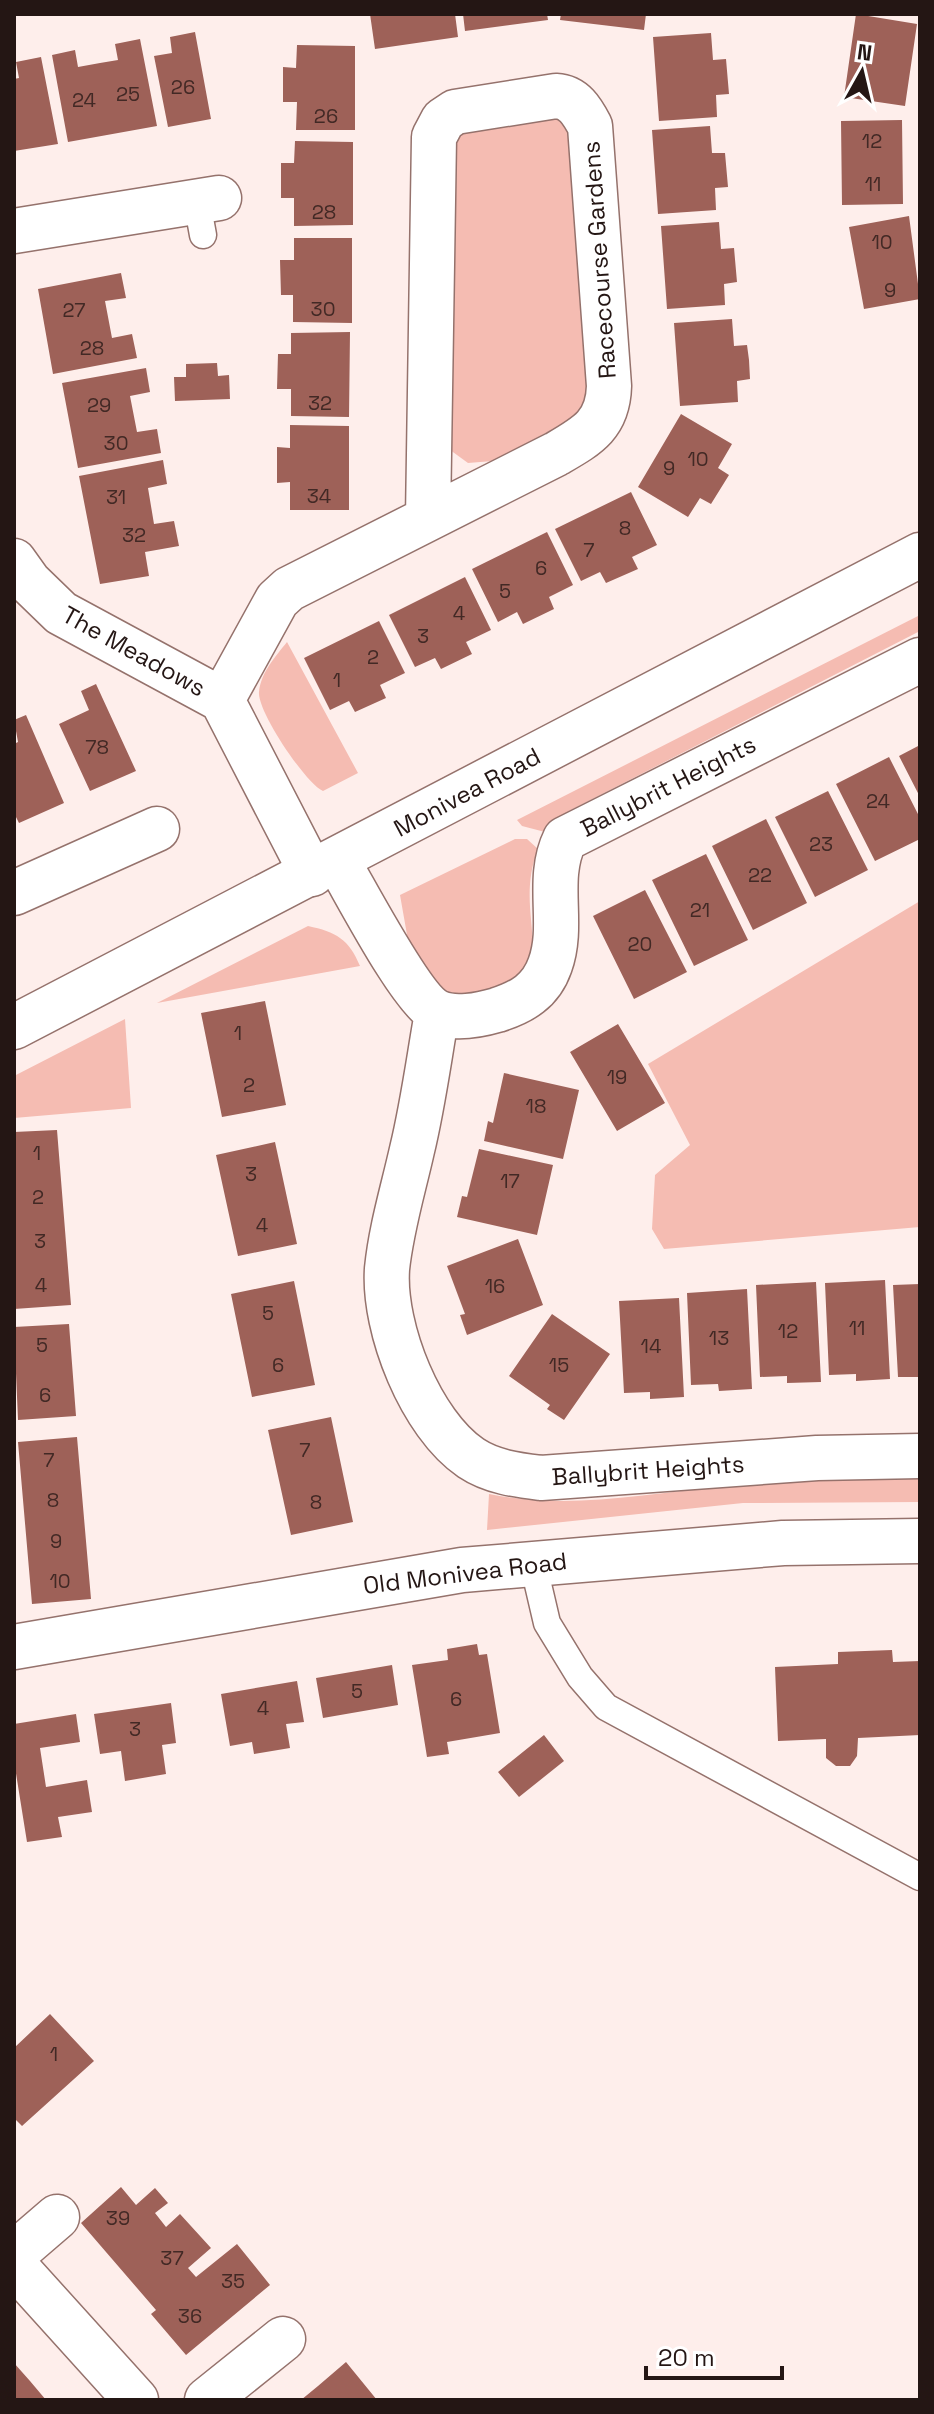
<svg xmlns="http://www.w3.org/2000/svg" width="934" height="2414" viewBox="0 0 934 2414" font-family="'Space Grotesk',sans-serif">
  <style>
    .green { fill: #f5bcb2 }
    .building { fill: #9e6158 }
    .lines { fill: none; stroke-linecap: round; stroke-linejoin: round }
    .service-casing { stroke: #95726c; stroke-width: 29 }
    .minor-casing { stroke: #95726c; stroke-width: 47 }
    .tertiary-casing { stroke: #95726c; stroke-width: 47 }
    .secondary-casing { stroke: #95726c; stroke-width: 47 }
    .service { stroke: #fff; stroke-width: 26 }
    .minor { stroke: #fff; stroke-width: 44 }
    .tertiary { stroke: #fff; stroke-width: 44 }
    .secondary { stroke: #fff; stroke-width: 44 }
    .labels { text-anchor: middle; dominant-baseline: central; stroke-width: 6; stroke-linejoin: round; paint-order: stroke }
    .number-label { font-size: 20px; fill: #422925 }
    .street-label { font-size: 24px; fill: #241614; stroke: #fff }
  </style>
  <rect width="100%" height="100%" fill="#feeeeb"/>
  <path class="green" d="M553 115 569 124 591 388 582 414 493 461 468 463 446 447 445 152 460 133Z
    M920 615V631L569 811 545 832 522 826 517 820Z
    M287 642 358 773 323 791C306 784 257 711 259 692 261 672 276 656 287 642Z
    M515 839H527L538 849C506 929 587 986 442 996L409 946 400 895Z
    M920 901V1227L664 1249 652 1229 655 1175 690 1145 648 1064Z
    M308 926C336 932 349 939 360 966L157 1003Z
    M125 1019 131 1108 14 1118V1076Z
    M920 1478V1502L743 1503 487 1530 489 1494C566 1510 643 1494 719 1487 786 1481 853 1479 920 1478Z"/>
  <path class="building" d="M370 14H455L458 37 375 49Z
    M463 14H547L548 20 465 31Z
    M561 14H646L644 30 560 20Z
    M856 14 917 24 905 106 844 97Z
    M195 32 211 119 168 127 154 56 172 53 170 37Z
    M711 33 713 60 726 59 729 94 716 95 717 117 659 121 653 37Z
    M140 39 157 126 68 142 52 55 75 50 78 67 100 63 118 60 115 44Z
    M297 45 355 46V130H296L297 102H283V67L296 68Z
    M41 57 58 144 14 151V79L19 78 16 62Z
    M902 120 903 204 842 205 841 121Z
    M710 126 712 153H725L728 187 715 188 716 210 658 214 652 130Z
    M295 141 353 142V225L294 226V198H281V163H294Z
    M909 216 920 299 864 309 849 227Z
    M719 222 721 249 734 248 737 282 724 284 725 305 667 309 661 226Z
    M294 238H352V323L293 322V295H281L280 260H294Z
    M121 273 126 298 105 301 112 338 132 334 137 358 53 374 38 289Z
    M732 319 734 346 747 345 749 360 750 379 737 381 738 402 680 406 674 323Z
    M350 332 349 417 291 416V389H277L278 354H291V333Z
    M217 363 218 376 229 375 230 399 175 401 174 377H186V364Z
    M146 368 150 392 130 396 137 432 157 429 161 453 78 468 62 383Z
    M681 414 732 444 718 468 729 475 711 504 700 498 688 517 638 487Z
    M290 425 349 426V510H290V482L277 483V447L290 448Z
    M163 460 167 484 148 488 154 524 174 521 179 546 145 552 149 576 100 584 79 476Z
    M631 492 657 545 632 557 638 569 606 583 600 572 581 581 555 529Z
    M547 532 573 585 549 597 554 609 523 624 517 612 498 622 472 569Z
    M465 577 491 630 466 642 472 654 441 669 435 658 415 667 389 615Z
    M379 621 405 673 380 685 386 698 355 712 349 701 330 710 304 658Z
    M96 684 136 771 90 791 59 724 89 710 81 691Z
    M26 715 64 803 19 823 14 813V744L18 742 14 720Z
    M920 745V797L899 756Z
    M889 757 920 818V839L875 861 836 784Z
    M828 791 868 870 815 897 775 817Z
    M766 819 807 903 753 930 712 846Z
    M706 854 748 940 694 966 652 880Z
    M645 890 687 972 634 999 593 916Z
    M265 1001 286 1105 222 1117 201 1013Z
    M618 1024 665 1103 617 1131 570 1052Z
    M504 1073 579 1090 563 1159 484 1141 488 1121 493 1123Z
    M57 1130 71 1305 14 1309V1132Z
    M275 1142 297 1244 238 1256 216 1155Z
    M479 1149 553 1165 537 1235 457 1217 462 1196 467 1197Z
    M518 1239 543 1305 467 1335 460 1315 465 1314 447 1266Z
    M885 1280 890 1379 856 1381V1374L829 1375 825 1283Z
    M294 1281 315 1385 252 1397 231 1294Z
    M816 1282 821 1382 787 1383V1376L760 1377 756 1285Z
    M920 1284V1377H898L893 1285Z
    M747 1289 752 1389 719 1391 718 1384 691 1385 687 1293Z
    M679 1298 684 1397 650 1399V1392L624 1393 619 1301Z
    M552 1314 610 1354 564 1420 547 1409 550 1405 509 1376Z
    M69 1324 76 1416 18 1420 14 1327Z
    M331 1417 353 1522 291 1535 268 1430Z
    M77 1437 91 1599 32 1604 18 1442Z
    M477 1644 479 1655 487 1654 500 1733 447 1742 449 1754 427 1757 412 1665 448 1660 447 1649Z
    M892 1650 893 1662 920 1661V1735L858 1738 857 1756 850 1766H836L826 1758V1739L778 1741 775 1667 838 1664V1652Z
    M392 1665 398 1705 323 1718 316 1678Z
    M297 1681 304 1722 286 1724 290 1748 254 1754 252 1742 230 1746 221 1694Z
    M171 1703 176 1743 162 1745 166 1774 125 1781 121 1751 100 1754 94 1714Z
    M76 1714 80 1742 40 1748 46 1787 87 1780 92 1812 58 1817 62 1837 27 1842 14 1761V1724Z
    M544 1735 564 1761 519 1797 498 1772Z
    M50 2014 94 2061 22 2126 14 2118V2048Z
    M121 2187 136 2205 155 2188 168 2203 155 2213 166 2227 180 2214 211 2248 188 2268 196 2277 237 2244 270 2285 186 2355 151 2314 156 2310 81 2223Z
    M346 2362 377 2400H301L318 2386Z
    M14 2363 30 2381 46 2400H14Z"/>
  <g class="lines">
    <g class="service-casing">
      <path id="service" d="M197 202 203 235
        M533 1563 547 1623 580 1677 606 1707 920 1877"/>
    </g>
    <g class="minor-casing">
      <path id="minor" d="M14 231 219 198
        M14 561 29 582 61 613 222 700 312 874
        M222 700 277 600 289 589 556 454C587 436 608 425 609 386L590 126C582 111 574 97 556 96L455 112 443 120 434 137 428 518
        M337 860C355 890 411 999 437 1012 454 1020 480 1015 497 1010 522 1002 541 991 550 965 565 924 545 880 565 839L920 660
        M14 893 157 829
        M437 1013C429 1058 423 1105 412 1150 403 1190 391 1229 387 1269 383 1329 421 1424 471 1458 492 1472 517 1475 541 1478L817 1458 920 1456
        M14 2254 57 2217
        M14 2265 136 2400
        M207 2400 283 2339"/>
    </g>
    <g class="tertiary-casing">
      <path id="tertiary" d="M14 1647 462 1570 783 1543 920 1541"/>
    </g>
    <g class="secondary-casing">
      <path id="secondary" d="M14 1027 920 555"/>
    </g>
    <use href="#service" class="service"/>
    <use href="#minor" class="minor"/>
    <use href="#tertiary" class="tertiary"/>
    <use href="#secondary" class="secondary"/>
  </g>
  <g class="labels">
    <g class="number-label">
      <text x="183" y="87">26</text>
      <text x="128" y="94">25</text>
      <text x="84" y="100">24</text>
      <text x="326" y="116">26</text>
      <text x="872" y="141">12</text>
      <text x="873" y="184">11</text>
      <text x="324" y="212">28</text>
      <text x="882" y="242">10</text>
      <text x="890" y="290">9</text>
      <text x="323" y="309">30</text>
      <text x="74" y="310">27</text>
      <text x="92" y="348">28</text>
      <text x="320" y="403">32</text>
      <text x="99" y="405">29</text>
      <text x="116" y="443">30</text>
      <text x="698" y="459">10</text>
      <text x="669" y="468">9</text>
      <text x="319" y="496">34</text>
      <text x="116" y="497">31</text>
      <text x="625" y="528">8</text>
      <text x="134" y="535">32</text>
      <text x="589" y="550">7</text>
      <text x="541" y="568">6</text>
      <text x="505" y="591">5</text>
      <text x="459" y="613">4</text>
      <text x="423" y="636">3</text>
      <text x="373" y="657">2</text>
      <text x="337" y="680">1</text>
      <text x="97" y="747">78</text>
      <text x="878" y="801">24</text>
      <text x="821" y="844">23</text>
      <text x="760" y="875">22</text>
      <text x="700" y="910">21</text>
      <text x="640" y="944">20</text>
      <text x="238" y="1033">1</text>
      <text x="617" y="1077">19</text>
      <text x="249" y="1085">2</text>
      <text x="536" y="1106">18</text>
      <text x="37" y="1153">1</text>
      <text x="251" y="1174">3</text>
      <text x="510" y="1181">17</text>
      <text x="38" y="1197">2</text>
      <text x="262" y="1225">4</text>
      <text x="40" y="1241">3</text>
      <text x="41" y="1285">4</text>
      <text x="495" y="1286">16</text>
      <text x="268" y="1313">5</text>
      <text x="857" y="1328">11</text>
      <text x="788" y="1331">12</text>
      <text x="719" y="1338">13</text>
      <text x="42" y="1345">5</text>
      <text x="651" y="1346">14</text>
      <text x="278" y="1365">6</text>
      <text x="559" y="1365">15</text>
      <text x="45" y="1395">6</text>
      <text x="305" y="1450">7</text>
      <text x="49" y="1460">7</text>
      <text x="53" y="1500">8</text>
      <text x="316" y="1502">8</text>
      <text x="56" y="1541">9</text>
      <text x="60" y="1581">10</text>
      <text x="357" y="1691">5</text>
      <text x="456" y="1699">6</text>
      <text x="263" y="1708">4</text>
      <text x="135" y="1729">3</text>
      <text x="54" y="2054">1</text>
      <text x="118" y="2218">39</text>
      <text x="172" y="2258">37</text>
      <text x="233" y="2281">35</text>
      <text x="190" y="2316">36</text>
    </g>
    <g class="street-label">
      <text transform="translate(599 260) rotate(-94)">Racecourse Gardens</text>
      <text transform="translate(134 651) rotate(29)">The Meadows</text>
      <text transform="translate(668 786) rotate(-27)">Ballybrit Heights</text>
      <text transform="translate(467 792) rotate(-28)">Monivea Road</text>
      <text transform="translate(648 1470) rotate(-4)">Ballybrit Heights</text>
      <text transform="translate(465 1573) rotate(-7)">Old Monivea Road</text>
    </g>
  </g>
  <rect width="934" height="2414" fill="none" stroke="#241614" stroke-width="32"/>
  <g transform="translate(862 72) rotate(8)" stroke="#ffffff" stroke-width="6" paint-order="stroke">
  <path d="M0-6L14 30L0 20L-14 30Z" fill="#241614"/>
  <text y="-12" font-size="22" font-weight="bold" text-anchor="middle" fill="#241614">N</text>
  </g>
  <path d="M646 2366v12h136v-12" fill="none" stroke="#241614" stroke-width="4"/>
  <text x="658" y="2366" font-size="24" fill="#241614" stroke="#ffffff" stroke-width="6" paint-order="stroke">20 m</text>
</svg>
